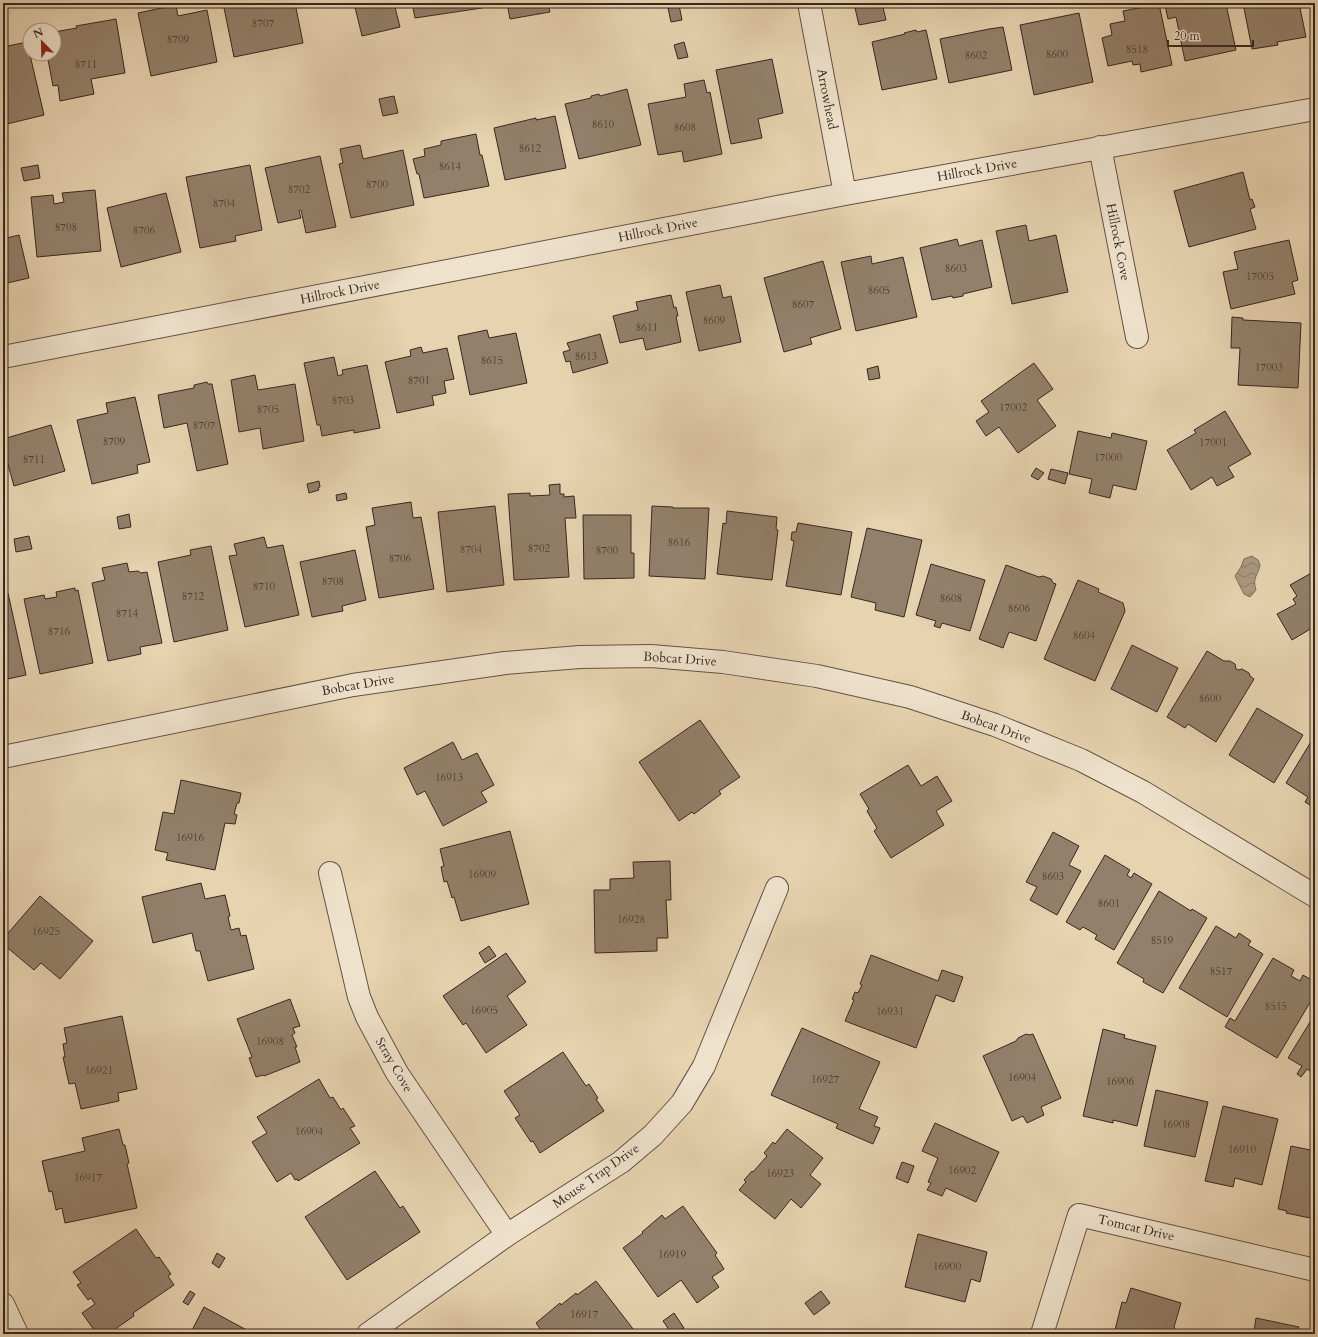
<svg xmlns="http://www.w3.org/2000/svg" width="1318" height="1337" viewBox="0 0 1318 1337" font-family="Cardo,serif">
  <style>
    .water { fill: url(#water-waves); stroke: #7d6b59 }
    .building { fill: #93806b; stroke: #372721 }
    .lines { fill: none; stroke-linecap: round; stroke-linejoin: round }
    .street-casing { stroke: #635245; stroke-width: 24 }
    .street { stroke: #efe2cc; stroke-width: 22 }
    .labels { text-anchor: middle; dominant-baseline: central; stroke-width: 3; stroke-linejoin: round; paint-order: stroke }
    .number-label { font-size: 11px; fill: #4e3d34 }
    .street-label { font-size: 13px; fill: #372721; stroke: #efe2cc }
  </style>
  <defs>
    <pattern id="water-waves" width="16" height="10" patternUnits="userSpaceOnUse"><rect width="16" height="10" fill="#ab997f"/><path d="M0 5q4-4 8 0t8 0" fill="none" stroke="#8c7d68"/></pattern>
  </defs>
  <rect width="100%" height="100%" fill="#e7d3b0"/>
  <filter id="stains"><feTurbulence type="fractalNoise" baseFrequency=".005" numOctaves="4"/><feColorMatrix values="0 0 0 0 .2 0 0 0 0 .09 0 0 0 0 .02 0 0 0 .5 -.17"/></filter>
  <radialGradient id="worn" r=".72"><stop offset=".6" stop-color="#630" stop-opacity="0"/><stop offset="1" stop-color="#630" stop-opacity=".3"/></radialGradient>
  <path class="water" d="M1252 556 1258 560 1260 565C1258 576 1252 577 1256 590L1250 597 1244 594 1235 576 1241 567 1244 559Z"/>
  <path class="building" d="M223 3H295L303 43 234 57Z
    M354 3H394L400 27 362 36Z
    M412 3H481L482 8 415 18Z
    M507 3H553L548 4 550 12 510 19Z
    M605 3H621L606 6Z
    M878 3H882L886 20 859 25 855 8Z
    M1174 3 1226 4 1236 50 1185 61 1176 17 1168 19 1165 5Z
    M1243 3H1299L1306 37 1277 42 1278 45 1252 49Z
    M1159 4 1172 65 1141 72 1140 64 1133 65 1132 61 1108 66 1102 38 1112 35 1110 24 1125 21 1123 11Z
    M176 5 178 16 207 10 217 62 151 76 138 13Z
    M679 5 682 20 671 22 668 8Z
    M1079 13 1093 82 1034 95 1020 25Z
    M116 19 125 73 91 79 94 94 60 101 58 85 53 86 47 54H54V32L77 28 76 26Z
    M1003 27 1012 70 949 83 940 39 989 29Z
    M916 30 917 32 926 30 937 79 882 90 872 42 905 34 904 33Z
    M27 42 44 115 3 125V47Z
    M684 42 688 57 678 59 674 45Z
    M772 59 783 113 758 119 762 138 731 144 716 70Z
    M704 80 707 93 710 92 722 154 684 162 682 151 658 155 648 104 686 97 684 84Z
    M627 89 641 145 579 159 565 104 591 98V96L599 94 600 96Z
    M394 96 398 113 383 116 379 99Z
    M555 116 566 168 505 180 494 128 536 118V120Z
    M476 134 480 155H482L489 186 424 198 419 174H417L413 159 425 156 424 149 441 145V141Z
    M360 145 363 159 403 150 414 205 351 218 339 164 343 163 340 149Z
    M320 156 336 227 306 233 301 210 299 211 301 218 278 223 265 168Z
    M38 165 40 178 24 181 21 168Z
    M250 165 262 230 235 236 236 241 200 248 186 177Z
    M1243 172 1250 200 1252 199 1255 207 1250 209 1256 229 1189 247 1174 191Z
    M95 190 101 251 37 257 31 197 53 195 54 204 64 202 62 193Z
    M166 193 181 252 121 267 107 208Z
    M1026 225 1029 241 1056 235 1068 292 1012 304 996 231Z
    M19 235 29 278 3 284V239Z
    M957 239 959 246 982 240 992 287 963 294V296L953 298 952 296 932 300 920 248Z
    M1289 240 1298 280 1292 282 1295 294 1231 309 1223 272 1238 269 1234 252Z
    M871 256 872 264 903 257 917 317 856 331 841 262Z
    M823 261 841 329 810 338 812 344 784 352 764 278Z
    M720 285 723 298 731 296 741 342 699 351 686 292Z
    M671 295 674 308 676 307 678 316H676L681 342 646 350 643 338 620 343 613 316 638 310 636 302Z
    M1232 317 1243 318V320L1301 323 1298 388 1238 385 1240 348H1231Z
    M487 330 489 338 516 333 527 383 470 395 458 336Z
    M600 334 608 363 573 373 570 361 566 362 563 352 570 350 567 343Z
    M421 347 423 353 447 348 454 379 444 381 446 393 432 396 434 405 397 413 385 362 411 356 410 350Z
    M334 357 338 376 343 374 342 370 367 365 380 428 354 433V430L322 436 320 425H317L304 363Z
    M1034 363 1053 389 1037 400 1056 426 1018 453 999 427 986 436 976 421 989 412 981 401Z
    M878 366 880 378 869 380 867 369Z
    M255 375 258 390 295 384 304 441 263 449 260 428 239 432 231 380Z
    M207 382 208 384H212L228 464 197 471 187 423 164 428 158 395 194 388V385Z
    M135 397 150 462 137 465 138 473 92 484 77 420 108 413 106 403Z
    M1225 411 1251 454 1228 467 1234 477 1217 486 1212 477 1191 490 1167 450 1196 433 1194 430Z
    M51 425 65 471 14 486 3 446V439Z
    M1078 431 1111 438 1112 433 1147 441 1136 490 1113 485 1110 498 1089 493 1092 479 1069 474Z
    M1036 468 1044 473 1038 480 1031 476Z
    M1051 469 1068 473 1065 484 1048 479Z
    M319 481 320 487 318 488 319 490 309 493 307 484Z
    M560 484V494H564V497L574 496 576 518H565L569 577 514 580 508 494 530 493V496L550 495 549 485Z
    M346 493 347 499 337 501 336 495Z
    M411 502 413 518 421 517 434 589 379 598 366 527 375 525 372 508Z
    M495 506 504 585 447 592 438 512Z
    M652 506 673 507V508H709L705 579 649 576Z
    M727 511 777 517 776 529 778 530 772 580 717 574 723 523 726 524Z
    M129 514 131 527 119 529 117 517Z
    M583 515H631V553H634V578L584 579Z
    M798 523 852 532 841 595 786 586 794 541 791 540 792 532H796Z
    M867 528 922 540 904 617 875 610 876 603 851 597Z
    M29 536 32 549 16 552 14 539Z
    M264 537 267 548 283 545 299 615 245 627 229 556 237 555 234 544Z
    M211 546 228 630 174 642 158 562 191 555 190 550Z
    M355 550 366 600 342 606 343 611 312 617 300 562Z
    M127 563 129 572 138 571 141 573 147 572 162 643 140 647 141 654 108 661 92 583 105 580 102 568Z
    M931 564 985 580 970 631 942 623 940 628 934 626 936 621 916 615Z
    M1006 565 1039 577 1043 576 1051 579 1053 583 1056 584 1036 641 1009 632 1003 648 979 639Z
    M1315 571V633L1312 628 1292 640 1277 614 1296 604 1293 599 1297 596 1290 585Z
    M1078 580 1099 589 1098 592 1123 603 1125 611 1095 681 1044 659Z
    M75 588V591L78 590 93 663 40 674 24 599 44 595 45 599 57 597 56 592Z
    M8 593 26 675 3 680V594Z
    M1132 645 1178 668 1157 712 1111 689Z
    M1207 651 1224 661H1230L1235 664 1236 669 1238 670 1242 669 1249 673 1250 676 1254 679 1216 742 1188 724 1185 728 1167 717Z
    M1257 708 1303 735 1274 783 1229 755Z
    M700 720 740 777 719 791 721 794 694 814 692 812 679 821 639 762Z
    M1315 735V808L1305 802 1308 797 1286 783Z
    M453 742 462 760 477 753 494 785 481 792 487 802 443 826 425 791 417 795 404 768Z
    M908 765 921 786 937 776 952 801 936 811 944 825 891 858 874 831 877 828 867 811 869 809 860 794Z
    M181 780 241 793 239 803H237L234 814 237 815 235 824 225 823 215 870 166 860 168 853 155 850 163 812 174 814Z
    M510 831 529 904 461 921 454 897 452 898 447 881 444 882 441 867 444 866 440 849Z
    M1053 832 1079 846 1069 865 1081 871 1057 915 1030 900 1037 887 1026 882Z
    M1105 855 1130 870 1127 875 1131 878 1134 873 1152 884 1114 950 1095 939 1097 935 1083 927 1080 930 1066 922Z
    M670 861 671 900H666L668 938H657V951L595 953 594 890H610V879L634 878 633 862Z
    M201 883 205 899 225 895 230 916 228 917 231 930 239 928 241 936 246 935 254 969 208 981 200 951H196L192 933 153 943 142 897Z
    M1159 891 1191 911 1192 909 1207 918 1163 993 1143 982 1144 979 1117 963Z
    M40 896 93 941 60 979 41 963 34 970 3 944V939Z
    M1216 926 1236 938 1239 933 1251 941 1248 945 1263 954 1227 1017 1179 988Z
    M489 946 496 956 485 963 479 953Z
    M506 953 526 982 507 996 527 1025 486 1053 466 1023 463 1025 443 996Z
    M871 955 938 981 942 970 963 977 954 1002 936 995 916 1048 845 1021 854 1000 852 999 855 992 858 993 862 985 860 984Z
    M1273 958 1294 970 1291 976 1300 981 1303 975 1315 982V994L1277 1058 1225 1027 1230 1018 1235 1021Z
    M290 999 300 1026 293 1028 295 1033 292 1035 297 1047H295L300 1062 264 1076 263 1075 256 1077 249 1058 252 1057 237 1019Z
    M1315 1014V1074L1307 1069 1301 1077 1297 1074 1302 1066 1288 1058Z
    M122 1016 137 1089 118 1093 119 1101 81 1109 75 1083 69 1084 63 1057H65L63 1044 67 1043 64 1028Z
    M802 1028 880 1062 859 1109 878 1117 874 1126 880 1128 873 1144 836 1128 838 1124 771 1095Z
    M1103 1029 1125 1035 1124 1038 1156 1046 1137 1126 1113 1120V1123L1083 1116Z
    M1026 1034 1029 1035 1033 1034 1061 1098 1041 1107 1044 1115 1027 1123 1023 1116 1012 1121 983 1056 1016 1041 1018 1038Z
    M563 1052 586 1086 589 1084 598 1098 596 1099 604 1111 540 1153 533 1141 531 1142 515 1118 520 1115 504 1091Z
    M319 1079 330 1098 333 1097 341 1110 343 1108 355 1126 350 1128 360 1143 298 1181 297 1179 295 1180 291 1173 277 1182 252 1142 267 1133 257 1117Z
    M1156 1090 1208 1102 1195 1157 1144 1146Z
    M1223 1106 1278 1119 1262 1185 1235 1178 1233 1187 1205 1181Z
    M935 1123 999 1152 976 1202 946 1188 942 1196 927 1190 931 1183 928 1182 938 1158 922 1151Z
    M119 1129 123 1145H125L129 1163 127 1164 137 1208 65 1223 62 1208 56 1210 52 1191 49 1192 42 1161 85 1151 82 1138Z
    M787 1129 823 1158 810 1175 821 1184 801 1208 791 1199 775 1219 739 1190 746 1182 744 1180 752 1171 753 1172 767 1156 764 1153 773 1142 775 1144Z
    M1291 1146 1315 1151V1219L1286 1213 1287 1211 1278 1209Z
    M902 1162 914 1166 908 1183 896 1178Z
    M375 1171 400 1208 403 1206 420 1232 347 1280 305 1217Z
    M683 1206 717 1253 715 1255 724 1269 712 1277 719 1287 697 1303 681 1280 658 1297 623 1248 643 1233 642 1232 662 1215 665 1219Z
    M136 1229 156 1258 159 1257 171 1274 168 1276 174 1285 133 1313 134 1316 108 1334H97L82 1313 95 1304 91 1298 88 1300 77 1285 81 1283 73 1272Z
    M918 1234 987 1252 980 1282 971 1279 965 1302 905 1287Z
    M217 1253 225 1258 219 1268 212 1263Z
    M596 1281 637 1334H544L536 1323 560 1303 561 1305 576 1293 577 1295Z
    M1131 1288 1181 1303 1174 1327 1178 1334H1114L1122 1302 1126 1303Z
    M190 1291 195 1294 188 1305 183 1302Z
    M821 1291 830 1303 814 1315 805 1303Z
    M204 1307 254 1334 257 1329 267 1334H190Z
    M674 1313 684 1328 675 1334H672L663 1321Z
    M1256 1318 1299 1327 1297 1334H1249L1250 1330 1254 1331Z
    M881 1332V1334H858Z"/>
  <g class="lines">
    <g class="street-casing">
      <path id="street" d="M809 3 845 194
        M1100 147 1137 337
        M3 357 845 194 1315 109
        M3 757 353 685 505 663 580 657 651 656 723 662 817 676 910 697 995 725 1081 760 1143 792 1315 896
        M330 873 359 997 367 1017 397 1073 507 1235
        M3 1304 17 1334
        M368 1334 507 1235 621 1162 653 1135 682 1103 704 1066 777 888
        M1042 1334 1079 1215 1315 1270"/>
    </g>
    <use href="#street" class="street"/>
  </g>
  <g class="labels">
    <g class="number-label">
      <text x="263" y="23">8707</text>
      <text x="178" y="39">8709</text>
      <text x="1137" y="49">8518</text>
      <text x="1057" y="54">8600</text>
      <text x="976" y="55">8602</text>
      <text x="86" y="64">8711</text>
      <text x="603" y="124">8610</text>
      <text x="685" y="127">8608</text>
      <text x="530" y="148">8612</text>
      <text x="450" y="166">8614</text>
      <text x="377" y="184">8700</text>
      <text x="299" y="189">8702</text>
      <text x="224" y="203">8704</text>
      <text x="66" y="227">8708</text>
      <text x="144" y="230">8706</text>
      <text x="956" y="268">8603</text>
      <text x="1260" y="276">17005</text>
      <text x="879" y="290">8605</text>
      <text x="803" y="304">8607</text>
      <text x="714" y="320">8609</text>
      <text x="647" y="327">8611</text>
      <text x="586" y="356">8613</text>
      <text x="492" y="360">8615</text>
      <text x="1269" y="367">17003</text>
      <text x="419" y="380">8701</text>
      <text x="343" y="400">8703</text>
      <text x="1013" y="407">17002</text>
      <text x="268" y="409">8705</text>
      <text x="204" y="425">8707</text>
      <text x="114" y="441">8709</text>
      <text x="1213" y="442">17001</text>
      <text x="1108" y="457">17000</text>
      <text x="34" y="459">8711</text>
      <text x="679" y="542">8616</text>
      <text x="539" y="548">8702</text>
      <text x="471" y="549">8704</text>
      <text x="607" y="550">8700</text>
      <text x="400" y="558">8706</text>
      <text x="333" y="581">8708</text>
      <text x="264" y="586">8710</text>
      <text x="193" y="596">8712</text>
      <text x="951" y="598">8608</text>
      <text x="1019" y="608">8606</text>
      <text x="127" y="613">8714</text>
      <text x="59" y="631">8716</text>
      <text x="1084" y="635">8604</text>
      <text x="1210" y="698">8600</text>
      <text x="449" y="777">16913</text>
      <text x="190" y="837">16916</text>
      <text x="482" y="874">16909</text>
      <text x="1053" y="876">8603</text>
      <text x="1109" y="903">8601</text>
      <text x="631" y="919">16928</text>
      <text x="46" y="931">16925</text>
      <text x="1162" y="940">8519</text>
      <text x="1221" y="971">8517</text>
      <text x="1276" y="1006">8515</text>
      <text x="484" y="1010">16905</text>
      <text x="890" y="1011">16931</text>
      <text x="270" y="1041">16908</text>
      <text x="99" y="1070">16921</text>
      <text x="1022" y="1077">16904</text>
      <text x="825" y="1079">16927</text>
      <text x="1120" y="1081">16906</text>
      <text x="1176" y="1124">16908</text>
      <text x="309" y="1131">16904</text>
      <text x="1242" y="1149">16910</text>
      <text x="962" y="1170">16902</text>
      <text x="780" y="1173">16923</text>
      <text x="88" y="1177">16917</text>
      <text x="672" y="1254">16919</text>
      <text x="947" y="1266">16900</text>
      <text x="584" y="1314">16917</text>
    </g>
    <g class="street-label">
      <text transform="translate(827 99) rotate(79)">Arrowhead</text>
      <text transform="translate(977 170) rotate(-10)">Hillrock Drive</text>
      <text transform="translate(658 230) rotate(-11)">Hillrock Drive</text>
      <text transform="translate(1118 242) rotate(79)">Hillrock Cove</text>
      <text transform="translate(340 292) rotate(-11)">Hillrock Drive</text>
      <text transform="translate(680 659) rotate(4)">Bobcat Drive</text>
      <text transform="translate(358 685) rotate(-10)">Bobcat Drive</text>
      <text transform="translate(996 727) rotate(20)">Bobcat Drive</text>
      <text transform="translate(394 1065) rotate(60)">Stray Cove</text>
      <text transform="translate(596 1176) rotate(-35)">Mouse Trap Drive</text>
      <text transform="translate(1136 1228) rotate(13)">Tomcat Drive</text>
    </g>
  </g>
  <rect width="1318" height="1337" fill="none" stroke="#e7d3b0" stroke-width="16"/>
  <rect x="4" y="4" width="1310" height="1329" fill="none" stroke="#372721" stroke-width="2"/>
  <rect x="8" y="8" width="1302" height="1321" fill="none" stroke="#372721"/>
  <g transform="translate(42 42) rotate(337)"><circle r="19" fill="#efe2cc" stroke="#a59788"/>
  <path d="M0-3L7 15L0 10L-7 15Z" fill="#8f2418"/>
  <text y="-6" font-size="11" font-weight="bold" text-anchor="middle" fill="#372721">N</text>
  </g>
  <path d="M1168 40v6h85v-6" fill="none" stroke="#372721" stroke-width="2"/>
  <text x="1174" y="40" font-size="12" fill="#372721" stroke="#efe2cc" stroke-width="3" paint-order="stroke">20 m</text>
  <rect width="100%" height="100%" filter="url(#stains)"/>
  <rect width="100%" height="100%" fill="url(#worn)"/>
</svg>
